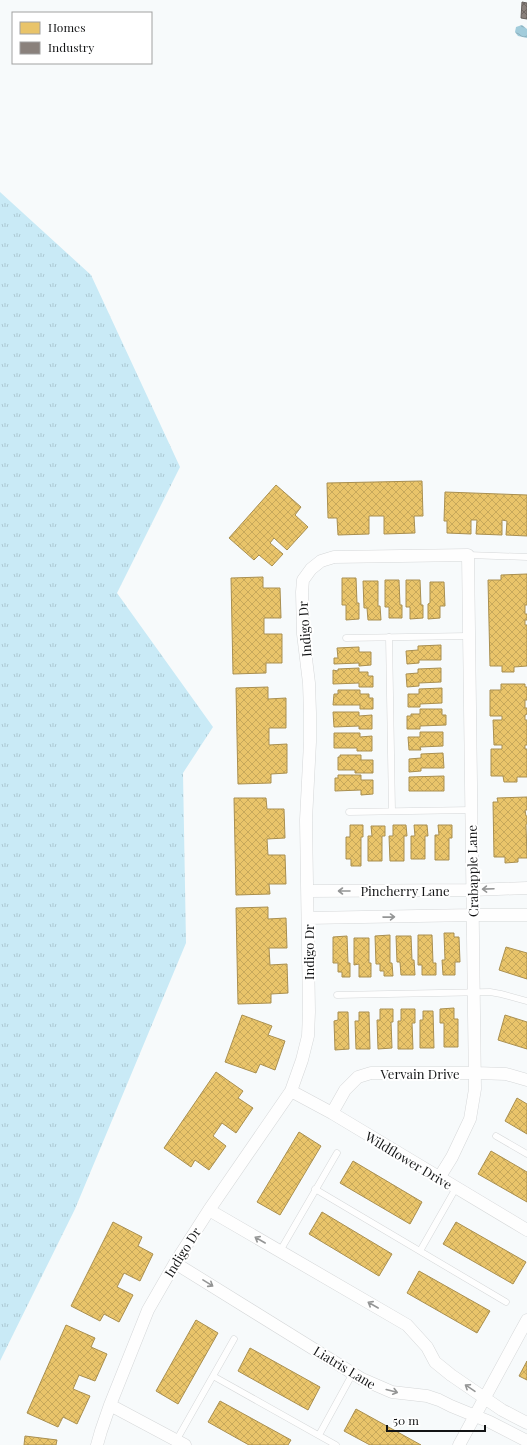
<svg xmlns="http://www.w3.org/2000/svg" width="527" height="1445" viewBox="0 0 527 1445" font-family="'Playfair Display',serif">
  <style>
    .grass { fill: url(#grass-tufts) }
    .water { fill: url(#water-waves) }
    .homes { fill: url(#homes-cross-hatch); stroke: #a98f50 }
    .industry { fill: url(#industry-cross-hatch); stroke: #66605d }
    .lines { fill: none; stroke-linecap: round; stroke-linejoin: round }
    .lane-casing { stroke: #d5d7d8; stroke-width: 7 }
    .street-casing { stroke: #d5d7d8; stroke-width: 13 }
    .lane { stroke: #fefefe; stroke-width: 6 }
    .street { stroke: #fefefe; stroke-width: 12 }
    .oneway { stroke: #949595 }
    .labels { text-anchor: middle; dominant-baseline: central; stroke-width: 4; stroke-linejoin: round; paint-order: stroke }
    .street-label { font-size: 13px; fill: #131415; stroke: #fff }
  </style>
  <defs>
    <pattern id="grass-tufts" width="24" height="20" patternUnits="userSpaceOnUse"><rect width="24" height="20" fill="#c9eaf6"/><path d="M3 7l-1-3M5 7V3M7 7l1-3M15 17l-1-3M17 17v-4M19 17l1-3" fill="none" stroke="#acc8d2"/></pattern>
    <pattern id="water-waves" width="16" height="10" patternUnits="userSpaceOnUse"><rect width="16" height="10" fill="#a2ccdb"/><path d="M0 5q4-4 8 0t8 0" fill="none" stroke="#8baebb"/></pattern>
    <pattern id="homes-cross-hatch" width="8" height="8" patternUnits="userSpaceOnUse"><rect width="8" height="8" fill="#e9c46a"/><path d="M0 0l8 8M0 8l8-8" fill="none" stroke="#c7a85b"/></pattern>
    <pattern id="industry-cross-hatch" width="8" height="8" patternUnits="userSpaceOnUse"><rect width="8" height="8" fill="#8a817c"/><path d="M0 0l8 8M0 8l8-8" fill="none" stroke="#706864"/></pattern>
  </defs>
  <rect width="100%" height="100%" fill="#f7fafb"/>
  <path class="grass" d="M0 192 91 275 180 467 117 593 213 727 183 773 186 943 75 1209 0 1361Z"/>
  <path class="water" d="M522 25 527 29V38L518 36 515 32 516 27Z"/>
  <path class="homes" d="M422 481 423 516H414L415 533 384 534V516H369V534L338 535 337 518H328L327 483Z
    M276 485 301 507 295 515 308 527 287 550 274 538 270 543 283 554 272 566 259 555 254 560 229 538Z
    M445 492 527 495V536L506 535 507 521 502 520V535L476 534 477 520H471V534L447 533V521H444Z
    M527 574V605H525V614H527V620H525V625H527V666L514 667V672H502V666H490L488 580H501V575Z
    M263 577V588H280L281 618H264V634H282V663H266V673L233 674 231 578Z
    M342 578H356L357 603H359V619L346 620V605H342Z
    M385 580H399L400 605H402V618H389V607H385Z
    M406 580H420L421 605H423V618L410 619V607H406Z
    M363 581H378V606H380L381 620H368L367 608H364Z
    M430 582H444L445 606H440V618L428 619V604L430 603Z
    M441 645V660H419V663L407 664 406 651 418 650V646Z
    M359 647V652H371V665L359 666V663L334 664V658H338L337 648Z
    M359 668V672H368V676H373V687H359V683L333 684V670L338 671V669Z
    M441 668V682L419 683V686L407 687 406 674 418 673V669Z
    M501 684H525V687H527V700H525V708H527V714L525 715V720H527V745H525V749H527V777H517V782H504L503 776H491V749H502V745H494L493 720H502V716H490V690H501Z
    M268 687V699L286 698V728H269V745L287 744V773L271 774V783L238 784 236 688Z
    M442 688V703L420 704V707H408V694H419V689Z
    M338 690H360V694H369V698H373V709H360V705H333L334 694H338Z
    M420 709H442V715H446V725L420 726V729H407V716H411V714H420Z
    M333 712H359V716L372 715V729H359V726L334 727Z
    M420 732H443V746L420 747 421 750H409L408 737H420Z
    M334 733H360V737L372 736V751H357V748H334Z
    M443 753 444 768H421V771L409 772V759L421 758V754Z
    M340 755H361V760H373V773H355V770H338V757H340Z
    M338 775H361V780H373V794L361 795V790L335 791V778H338Z
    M444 776V791H409V777Z
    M527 797V810H525L526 816H527V824H526L527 858H518V862L505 863V857H494L493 802H498L497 798Z
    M234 798H266L267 809H284L285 838 267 839 268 855H285L286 884H269L270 894 236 895Z
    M350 825H363V837H361V866H351V859H346V837H350Z
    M393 825H406L407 836H404V861H390L389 836H393Z
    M414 825H427L428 836H425V859H411V836H415Z
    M438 825H452V838H449V860H435V835H439Z
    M371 826H385V836H382V861H368V836H372Z
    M268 907V919L286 918 287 948H269L270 965 287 964 288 993 271 994V1003L238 1004 236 908Z
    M444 933H454V937H459L460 962H455V975H443L442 960H445Z
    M390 935V963H392L393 976H384V971H380V964H376L375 936Z
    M418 935H432L433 963H436V975H422V965H418Z
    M347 936 348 963H350V977H342V972H338V963H333V937Z
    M396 936H411L412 960H414L415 975H401L400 962H397Z
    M354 938H369V963H371V977H359V964L354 965Z
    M506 947 527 953V979L499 970Z
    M454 1008V1019H458V1047H444V1023H440V1009Z
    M380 1009H393V1022H391L392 1048 378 1049 377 1020H380Z
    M401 1009H415V1023H412L413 1049H398V1021H401Z
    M423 1011H433L434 1048H420V1020H423Z
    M338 1012H348L349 1049 335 1050 334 1021 338 1020Z
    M359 1012H369L370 1049H356L355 1021H359Z
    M242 1015 272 1026 268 1035 285 1041 275 1070 260 1064 256 1073 225 1062Z
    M505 1015 527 1022V1049L498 1040Z
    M216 1072 243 1091 238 1098 253 1108 236 1133 222 1123 213 1136 226 1146 209 1170 195 1160 191 1167 164 1148Z
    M517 1098 527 1104V1134L505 1121Z
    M299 1132 321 1146 280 1215 257 1202Z
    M491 1151 527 1172V1202L478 1174Z
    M353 1161 422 1202 410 1224 340 1183Z
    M322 1212 392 1254 379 1276 309 1234Z
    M113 1222 142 1237 138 1246 153 1254 140 1281 124 1273 117 1287 133 1295 119 1322 104 1314 100 1321 71 1306Z
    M456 1222 526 1262 513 1284 443 1244Z
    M419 1271 490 1311 477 1333 407 1293Z
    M196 1320 218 1333 178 1404 156 1391Z
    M66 1325 95 1338 91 1347 107 1354 95 1381 79 1375 73 1389 90 1396 77 1424 63 1417 58 1427 27 1413Z
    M250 1348 320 1387 308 1410 238 1371Z
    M527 1361V1380L519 1376Z
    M220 1401 291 1440 288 1445H249L208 1422Z
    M356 1409 421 1445H370L344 1431Z
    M25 1436 57 1440 56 1445H24Z"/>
  <path class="industry" d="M522 2 527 3V19L521 18Z"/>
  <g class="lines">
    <g class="lane-casing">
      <path id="lane" d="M468 555 527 557
        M389 637 392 811
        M346 638 468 636
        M349 812 472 810
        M337 995 490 992 501 994 527 1001
        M496 1136 527 1154
        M315 1189 506 1302
        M280 1251 337 1153
        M420 1251 456 1188
        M213 1376 336 1445
        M319 1435 353 1373
        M176 1441 234 1339"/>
    </g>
    <g class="street-casing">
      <path id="street" d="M308 891 472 890 527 888
        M308 918 473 915H527
        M291 1091 332 1113 527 1230
        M332 1113 345 1090 358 1077 371 1073H476L506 1074 527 1080
        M209 1210 407 1325 427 1347 435 1362 451 1375 502 1410 527 1423
        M175 1263 362 1379 392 1392 427 1396 439 1400 451 1406 490 1422 527 1441
        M110 1405 185 1445
        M97 1445 101 1431 110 1405 148 1310 175 1263 209 1210 291 1091 302 1060 308 1036 309 1012 306 820 310 742V713L309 683 303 634 302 592 303 580 311 569 321 561 334 557 468 555 475 1089 470 1119 452 1157 439 1178
        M459 1445 527 1320"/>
    </g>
    <use href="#lane" class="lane"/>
    <use href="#street" class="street"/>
  </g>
  <defs><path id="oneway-shaft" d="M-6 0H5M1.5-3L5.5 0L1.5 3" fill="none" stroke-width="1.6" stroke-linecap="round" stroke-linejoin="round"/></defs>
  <g class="oneway">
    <use href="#oneway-shaft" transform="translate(488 889) rotate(178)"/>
    <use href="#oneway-shaft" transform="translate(344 891) rotate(180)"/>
    <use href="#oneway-shaft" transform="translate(389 917) rotate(-1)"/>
    <use href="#oneway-shaft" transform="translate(260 1240) rotate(-150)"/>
    <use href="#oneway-shaft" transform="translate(208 1283) rotate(32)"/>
    <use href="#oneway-shaft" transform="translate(373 1305) rotate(-150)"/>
    <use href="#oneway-shaft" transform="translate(470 1388) rotate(-146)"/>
    <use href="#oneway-shaft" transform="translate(392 1391) rotate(15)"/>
  </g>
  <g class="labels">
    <g class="street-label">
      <text transform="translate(304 629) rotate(-94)">Indigo Dr</text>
      <text transform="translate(472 871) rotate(-91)">Crabapple Lane</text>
      <text x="405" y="890">Pincherry Lane</text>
      <text transform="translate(308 952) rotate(-90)">Indigo Dr</text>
      <text x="420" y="1073">Vervain Drive</text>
      <text transform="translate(409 1160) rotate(31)">Wildflower Drive</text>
      <text transform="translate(182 1252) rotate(-58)">Indigo Dr</text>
      <text transform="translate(345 1367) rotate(31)">Liatris Lane</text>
    </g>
  </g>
  <rect x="12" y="12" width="140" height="52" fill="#ffffff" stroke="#a1a1a1"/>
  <rect x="20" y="22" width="20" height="12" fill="#e9c46a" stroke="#a1a1a1"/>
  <text x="48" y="32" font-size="12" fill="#131415">Homes</text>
  <rect x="20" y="42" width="20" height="12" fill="#8a817c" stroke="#a1a1a1"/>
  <text x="48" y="52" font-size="12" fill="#131415">Industry</text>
  <path d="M387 1425v6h98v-6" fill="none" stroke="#131415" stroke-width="2"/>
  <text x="393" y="1425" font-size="12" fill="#131415" stroke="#ffffff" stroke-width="3" paint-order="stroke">50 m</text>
</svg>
